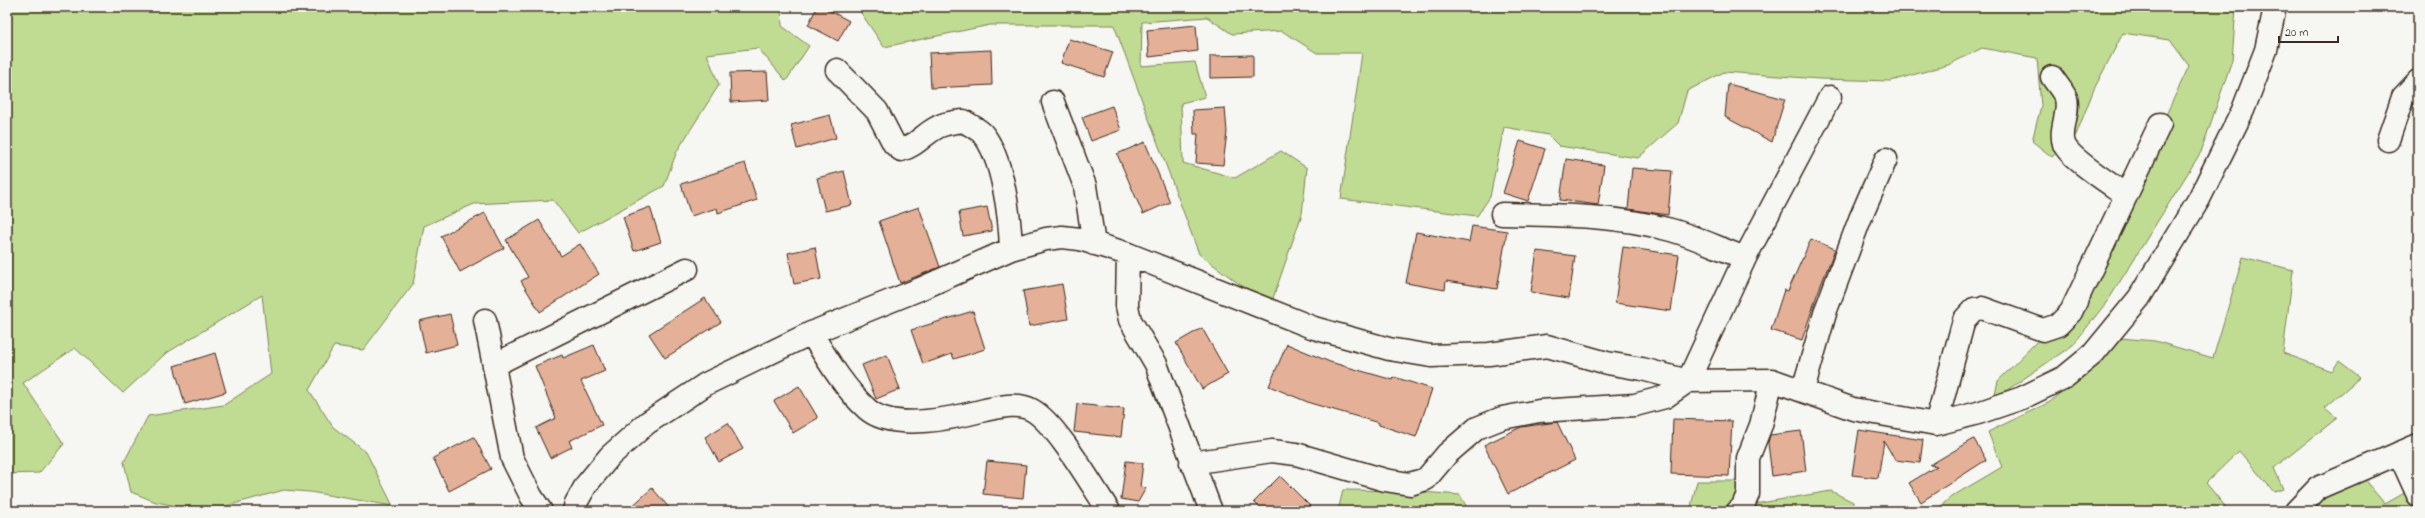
<svg xmlns="http://www.w3.org/2000/svg" width="2425" height="518" viewBox="0 0 2425 518" font-family="'Indie Flower',sans-serif">
  <style>
    .green { fill: #c0dc93; stroke: #7e8358 }
    .building { fill: #e4b098; stroke: #3b2a1e }
    .lines { fill: none; stroke-linecap: round; stroke-linejoin: round }
    .minor-casing { stroke: #3b2a1e; stroke-width: 25 }
    .minor { stroke: #f6f6f2; stroke-width: 22 }
  </style>
  <rect width="100%" height="100%" fill="#f6f6f2"/>
  <filter id="ink" filterUnits="userSpaceOnUse"><feTurbulence type="fractalNoise" baseFrequency=".025" numOctaves="2"/><feDisplacementMap in="SourceGraphic" scale="8" xChannelSelector="R" yChannelSelector="G"/><feConvolveMatrix kernelMatrix="1 2 1 2 8 2 1 2 1" color-interpolation-filters="sRGB"/></filter>
  <g filter="url(#ink)">
    <path class="green" d="M7 7H781L782 26 809 46 786 81 758 48 707 54 719 85 677 151 664 186 578 233 553 200 474 204 424 226 413 284 363 350 334 346 309 390 333 427 366 452 393 506 310 492 284 490 219 508 177 506 156 502 131 492 124 462 148 416 224 405 271 374 262 295 165 354 123 393 75 348 23 383 64 444 39 473 7 474Z
      M857 7H2236L2232 60 2201 152 2109 299 2073 345 1994 399 1998 381 2043 335 2093 270 2189 66 2170 40 2123 33 2094 89 2076 135 2052 157 2032 141 2041 106 2037 58 1982 48 1948 65 1891 81 1820 79 1724 72 1687 91 1678 123 1638 158 1559 146 1548 135 1504 127 1490 197 1477 216 1341 199 1362 53H1317L1282 31 1232 34 1207 17 1142 22 1141 66 1195 62 1205 97 1181 103 1183 163 1235 178 1281 151 1307 168 1302 214 1270 307 1199 254 1114 25H990L884 47Z
      M2243 257 2293 270 2283 353 2332 371 2339 361 2360 377 2325 408 2337 418 2274 468 2283 489 2274 492 2239 451 2206 483 2229 511H1935L1951 497 2002 467 1988 432 2050 402 2120 338 2155 341 2213 358Z
      M2362 477 2385 504 2408 491 2415 511H2313L2336 483Z
      M1697 481H1736L1749 505 1831 491 1853 502 1857 511H1690Z
      M1343 490 1409 491 1460 495 1469 511H1338Z"/>
    <path class="building" d="M817 7H823L849 21 838 41 808 25Z
      M1196 25 1198 51 1149 57 1147 30Z
      M1069 39 1113 52 1104 77 1061 63Z
      M991 50 992 85 931 88 929 53Z
      M1253 55V77L1210 78V56Z
      M767 72 769 100 731 102 730 73Z
      M1728 84 1785 99 1772 142 1725 117Z
      M1112 106 1121 130 1091 141 1082 117Z
      M1225 108 1227 132 1223 165 1196 163 1198 134H1194L1193 110Z
      M830 115 836 138 797 149 791 125Z
      M1520 141 1545 149 1528 201 1503 193Z
      M1145 142 1170 202 1143 214 1117 154Z
      M1566 159 1604 165 1598 205 1560 200Z
      M745 163 757 200 718 213 717 208 691 216 681 184Z
      M1632 168 1672 171 1668 215 1628 209Z
      M844 171 852 205 825 211 817 178Z
      M650 207 661 242 634 251 623 217Z
      M919 207 940 267 900 283 879 221Z
      M987 207 992 231 963 236 959 212Z
      M485 213 504 248 460 272 441 236Z
      M539 220 561 256 580 244 599 274 540 312 521 281 528 277 506 240Z
      M1472 226 1507 231 1497 289 1446 281 1445 290 1406 283 1416 232 1469 242Z
      M1811 239 1835 249 1817 295 1802 340 1771 330 1784 290 1788 291Z
      M815 247 821 279 794 284 788 253Z
      M1623 247 1679 255 1671 311 1615 303Z
      M1537 251 1575 256 1569 298 1531 292Z
      M1062 284 1068 319 1029 326 1023 291Z
      M705 298 721 322 665 358 649 334Z
      M973 311 985 349 954 359 952 354 923 364 911 330Z
      M450 314 457 345 426 353 419 321Z
      M1202 328 1228 374 1202 389 1176 343Z
      M1287 344 1330 362 1393 380 1394 377 1432 389 1416 437 1379 425V423L1310 403 1269 386Z
      M594 345 605 371 581 381 602 425 569 441 572 447 550 458 536 428 556 418 535 366 562 355 563 358Z
      M215 353 226 392 185 404 174 366Z
      M887 355 900 389 876 399 862 365Z
      M799 386 818 418 793 433 774 401Z
      M1077 404 1124 409 1121 437 1074 432Z
      M1673 419 1732 421 1729 476 1671 474Z
      M1557 422 1575 460 1508 494 1484 445 1521 427Z
      M728 423 743 449 719 462 705 437Z
      M1859 430 1923 440 1920 463 1895 460 1884 441 1878 478 1852 475Z
      M1801 431 1806 471 1772 476 1768 443 1770 435Z
      M474 437 491 469 449 491 433 458Z
      M1974 439 1986 460 1921 502 1909 483 1937 466 1930 465Z
      M987 461 1026 465 1023 498 983 494Z
      M1126 461 1143 463 1140 487 1146 488 1138 502 1121 499Z
      M1280 476 1315 511H1263L1254 502Z
      M652 488 672 511H627Z"/>
    <g class="lines">
      <g class="minor-casing">
        <path id="minor" d="M837 70 877 111 894 144 901 150C916 146 923 135 936 128 944 123 954 122 964 121 969 125 977 128 982 133 1003 157 1010 218 1011 249
          M2052 77C2056 83 2063 91 2066 98 2070 114 2059 128 2064 144 2069 158 2113 186 2126 195
          M1053 102 1085 186 1094 244
          M2388 140 2403 97 2418 81
          M1502 214C1559 215 1615 215 1671 230 1696 237 1720 249 1745 258
          M1128 254 1127 306 1130 320 1156 364 1211 511
          M485 320 512 458 531 496 541 511
          M811 333C827 359 844 388 867 409 893 432 954 418 985 410 1000 407 1018 402 1032 410 1057 424 1092 486 1109 511
          M494 365 687 269
          M1803 390 1826 310 1860 219 1886 159
          M1936 424 1964 320 1974 309 1982 308 2043 330 2058 325 2071 312 2160 124
          M2399 453 2418 495
          M1191 463 1272 451 1296 454 1385 480 1410 484 1426 479 1447 454 1477 428 1502 418 1539 411 1635 405 1665 397 1688 381 1745 258 1830 97
          M574 511 576 503 586 485 610 456 647 423 706 384 811 333 920 289 1011 249 1046 239 1062 237 1080 239 1128 254 1314 328 1389 349 1431 356 1489 354 1547 346 1607 363 1642 369 1688 381 1772 380 1853 409 1936 424 1978 413 2022 398 2065 377 2093 354 2139 298 2199 199 2243 110 2266 50 2274 12 2273 7
          M1738 511 1742 508 1748 494V458L1761 425 1772 380
          M2296 511 2318 488 2418 445"/>
      </g>
      <use href="#minor" class="minor"/>
    </g>
  </g>
  <rect width="2425" height="518" fill="none" stroke="#f6f6f2" stroke-width="24"/>
  <rect x="12" y="12" width="2401" height="494" fill="none" stroke="#3b2a1e" stroke-width="1.5" filter="url(#ink)"/>
  <path d="M2279 36v6h59v-6" fill="none" stroke="#3b2a1e" stroke-width="2"/>
  <text x="2285" y="36" font-size="12" fill="#3b2a1e" stroke="#f6f6f2" stroke-width="3" paint-order="stroke">20 m</text>
</svg>
